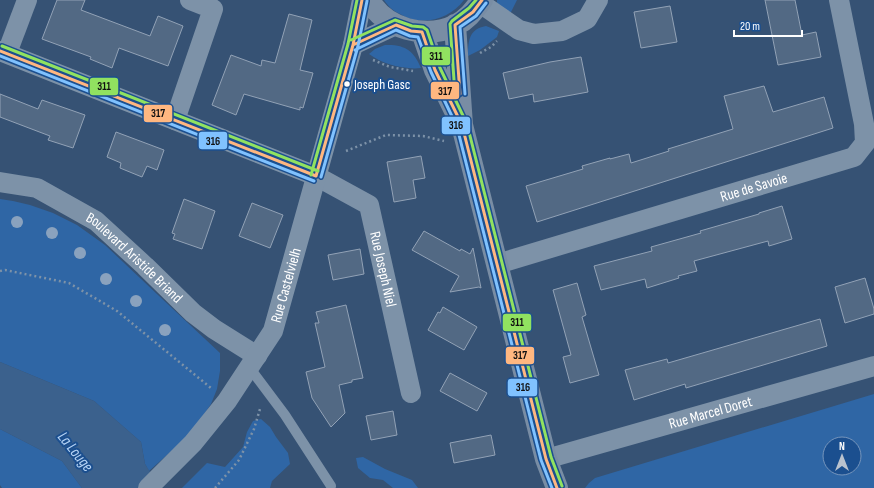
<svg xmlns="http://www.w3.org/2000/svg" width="874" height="488" viewBox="0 0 874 488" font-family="'Sofia Sans Condensed',sans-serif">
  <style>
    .green { fill: #2f66a5; fill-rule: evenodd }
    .water { fill: #3b618d }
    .building { fill: #526984; stroke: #92a2b6 }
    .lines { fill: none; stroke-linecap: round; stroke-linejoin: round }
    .path { stroke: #7d92a8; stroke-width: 2.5; stroke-dasharray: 2 3; stroke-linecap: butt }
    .lane { stroke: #7d92a8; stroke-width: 10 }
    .street { stroke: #7d92a8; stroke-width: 20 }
    .secondary { stroke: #798da4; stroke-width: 22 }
    .bus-1-casing { stroke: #1b4f8f; stroke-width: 6 }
    .bus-2-casing { stroke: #1b4f8f; stroke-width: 6 }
    .bus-3-casing { stroke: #1b4f8f; stroke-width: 6 }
    .bus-1 { stroke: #ffb780; stroke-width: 3 }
    .bus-2 { stroke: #80c2ff; stroke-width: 3 }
    .bus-3 { stroke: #91e260; stroke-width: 3 }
    .tree { fill: #8aa2be }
    .bus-dot { fill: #fff; stroke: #1b4f8f; stroke-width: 1.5 }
    .labels { text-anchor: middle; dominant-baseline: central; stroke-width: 4; stroke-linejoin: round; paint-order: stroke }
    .bus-label { font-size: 14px; fill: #fff; stroke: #1b4f8f; text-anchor: start }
    .street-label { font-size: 15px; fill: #fff; stroke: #1b4f8f }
    .water-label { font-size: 16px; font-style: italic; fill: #b5d3f5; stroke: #1b4f8f }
    .line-badge { stroke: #1b4f8f; stroke-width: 1.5 }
    .pale-badge-label { font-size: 11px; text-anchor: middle; font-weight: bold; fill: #111 }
  </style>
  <rect width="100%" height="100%" fill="#365274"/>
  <path class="green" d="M384 0H464C449 20 421 27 400 14 393 11 388 6 384 0Z
    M497 0H517L509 16 497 8Z
    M486 26 499 31 497 37 480 50 468 56C468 41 469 29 486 26Z
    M385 45C405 44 414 51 421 68 405 70 382 64 369 54L375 49Z
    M0 199 13 201 30 205 53 213 77 225 105 245 158 295 220 353V371L217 389 211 404 192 432 184 440 149 471 145 464 141 442 94 401 0 362Z
    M874 394V488H585L589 483 595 478ZM830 444H854V468H830Z
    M261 419 270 427 276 437 288 453 290 464 272 481 270 488H182L207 463 225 467 243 447 247 432 253 421Z
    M0 429 62 461 82 488H2L0 485Z
    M363 457 385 469 412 480 418 488H393L383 480 370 478 358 468 356 458Z"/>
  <path class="water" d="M0 362 94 401 141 442 145 464 160 488H82L62 461 0 429Z"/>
  <path class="building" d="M57 0H85L81 10 150 36 158 16 183 26 168 66 119 48 112 68 90 59 91 57 42 39Z
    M765 0H795L802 35 816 32 821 57 778 65Z
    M670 6 677 42 641 48 634 12Z
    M289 14 312 20 300 70 313 73 303 108 300 107V110L244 94 236 115 212 105 231 55 261 66 262 60 275 63Z
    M581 57 588 92 534 102 533 94 509 99 503 73 550 62Z
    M764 86 773 112 824 97 833 128 537 222 526 186 583 169 582 166 610 158V159L629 154 631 163 669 151 668 149 733 129 724 96Z
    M0 94 38 109 42 100 85 115 73 148 48 140 50 136 0 117Z
    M116 132 164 150 157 170 147 166 142 177 120 168 121 163 107 157Z
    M421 156 425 178 413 180 416 198 394 202 387 162Z
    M184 199 215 211 202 249 173 239 175 234 172 233Z
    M252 203 283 215 270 248 239 236Z
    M782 206 792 239 769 246 768 241 694 261 697 271 678 276 679 278 647 288 645 279 601 290 594 266 652 251 651 247 701 233 700 231 759 214V213Z
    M424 231 460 251 461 249 470 254 473 248 481 288 479 287 450 292 459 276 412 250Z
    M360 249 364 274 333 280 328 255Z
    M865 278 874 309V314L845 323 835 287Z
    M577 283 586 315 582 317 599 375 570 383 563 357 571 355 553 290Z
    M346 305 363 378 352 380V382L339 385 345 413 331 427 312 398 306 372 325 367 315 323H319L316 312Z
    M443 307 477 327 464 350 428 330 438 312 440 313Z
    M820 319 827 346 686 388 685 384 634 400 625 370 667 359 668 363Z
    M450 373 487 393 477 411 440 391Z
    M393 411 397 435 371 440 366 416Z
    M491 435 495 455 454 463 450 443Z"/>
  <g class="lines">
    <path class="path" d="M480 53 491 47 497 41
      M373 60 390 67 413 71
      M346 151 386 135 423 136 444 141
      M0 271 5 270 69 283 117 311 211 388
      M215 488 239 460 254 429 260 409"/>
    <path class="lane" d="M249 367 285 415 331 486"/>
    <g class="street">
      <path d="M480 3 519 30 534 34 562 31 587 19 598 0"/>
      <path d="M353 45 396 25"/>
      <path id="s1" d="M0 51 316 176 369 205 411 393"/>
      <path d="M7 53 27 0"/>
      <path d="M175 120 213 9 190 0"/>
      <path id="s2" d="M0 182 37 188 96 221 145 266 193 313 214 329 257 356"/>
      <path id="s3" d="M497 264 854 157 865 143 864 124 839 0"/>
      <path id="s4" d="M546 459 874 366"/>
      <path id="s5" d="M148 488 193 443 227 401 273 331 353 45 362 0"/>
    </g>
    <path class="secondary" d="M369 0C385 29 426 40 456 25 468 19 474 10 482 0
      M455 25 462 125 546 459 557 488
      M422 32 435 70 457 115"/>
    <g class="bus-1-casing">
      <path id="bus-1" d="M353 45 396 25 411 31 422 32 435 70 462 125 546 459 557 488
        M0 51 316 176
        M460 94 455 25 473 12 482 0
        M316 176 353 45 362 0"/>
    </g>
    <g class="bus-2-casing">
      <path id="bus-2" d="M355 50 396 30 410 36 418 37 431 72 457 127 541 460 552 488
        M0 56 314 181
        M465 94 460 27 476 16 486 3
        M321 177 358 46 367 1"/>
    </g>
    <g class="bus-3-casing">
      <path id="bus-3" d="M351 40 395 20 412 26 423 27 427 30 440 68 467 124 551 457 562 486
        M2 46 318 171
        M455 94 450 24 452 21 469 8 476 0
        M311 175 348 44 357 0"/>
    </g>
    <use href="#bus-1" class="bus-1"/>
    <use href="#bus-2" class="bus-2"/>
    <use href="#bus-3" class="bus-3"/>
  </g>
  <g class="tree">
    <circle cx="17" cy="222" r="6"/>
    <circle cx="52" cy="233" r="6"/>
    <circle cx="80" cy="253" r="6"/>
    <circle cx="106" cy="279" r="6"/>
    <circle cx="136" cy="301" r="6"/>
    <circle cx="165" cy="330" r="6"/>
  </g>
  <circle class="bus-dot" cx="347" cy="84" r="3.5"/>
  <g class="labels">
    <g class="bus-label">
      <text x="354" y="84">Joseph Gasc</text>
    </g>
    <g class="street-label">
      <text stroke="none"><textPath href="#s3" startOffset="268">Rue de Savoie</textPath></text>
      <text stroke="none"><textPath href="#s2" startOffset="158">Boulevard Aristide Briand</textPath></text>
      <text stroke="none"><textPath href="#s1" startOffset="466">Rue Joseph Niel</textPath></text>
      <text stroke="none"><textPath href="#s5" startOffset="249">Rue Castelvielh</textPath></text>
      <text stroke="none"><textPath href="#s4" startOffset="171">Rue Marcel Doret</textPath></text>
    </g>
    <g class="water-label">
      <text transform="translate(75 452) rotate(51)">La Louge</text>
    </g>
  </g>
  <g class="line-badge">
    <rect x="421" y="46" width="30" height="20" rx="4" fill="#91e260"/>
    <rect x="89" y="77" width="30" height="19" rx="4" fill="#91e260"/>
    <rect x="430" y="81" width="30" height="19" rx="4" fill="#ffb780"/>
    <rect x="143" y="104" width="30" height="19" rx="4" fill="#ffb780"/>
    <rect x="441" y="116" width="30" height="19" rx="4" fill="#80c2ff"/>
    <rect x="198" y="131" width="30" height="19" rx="4" fill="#80c2ff"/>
    <rect x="502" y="313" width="30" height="19" rx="4" fill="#91e260"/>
    <rect x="505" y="346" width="30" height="19" rx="4" fill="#ffb780"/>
    <rect x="507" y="378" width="31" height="19" rx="4" fill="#80c2ff"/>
  </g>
  <g class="pale-badge-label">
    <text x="436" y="60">311</text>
    <text x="104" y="90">311</text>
    <text x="445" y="95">317</text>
    <text x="158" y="117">317</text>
    <text x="456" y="129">316</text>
    <text x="213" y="145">316</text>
    <text x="517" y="326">311</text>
    <text x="520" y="359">317</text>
    <text x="523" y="391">316</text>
  </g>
  <g transform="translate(842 456)"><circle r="19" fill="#1b4f8f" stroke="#7695bc"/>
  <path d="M0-3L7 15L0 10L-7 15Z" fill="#b9c2ce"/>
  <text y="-6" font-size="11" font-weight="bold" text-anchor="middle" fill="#ffffff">N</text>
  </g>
  <path d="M734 30v6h68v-6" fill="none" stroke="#ffffff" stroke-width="2"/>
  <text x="740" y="30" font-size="12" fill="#ffffff" stroke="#1b4f8f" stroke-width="3" paint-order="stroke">20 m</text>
</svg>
